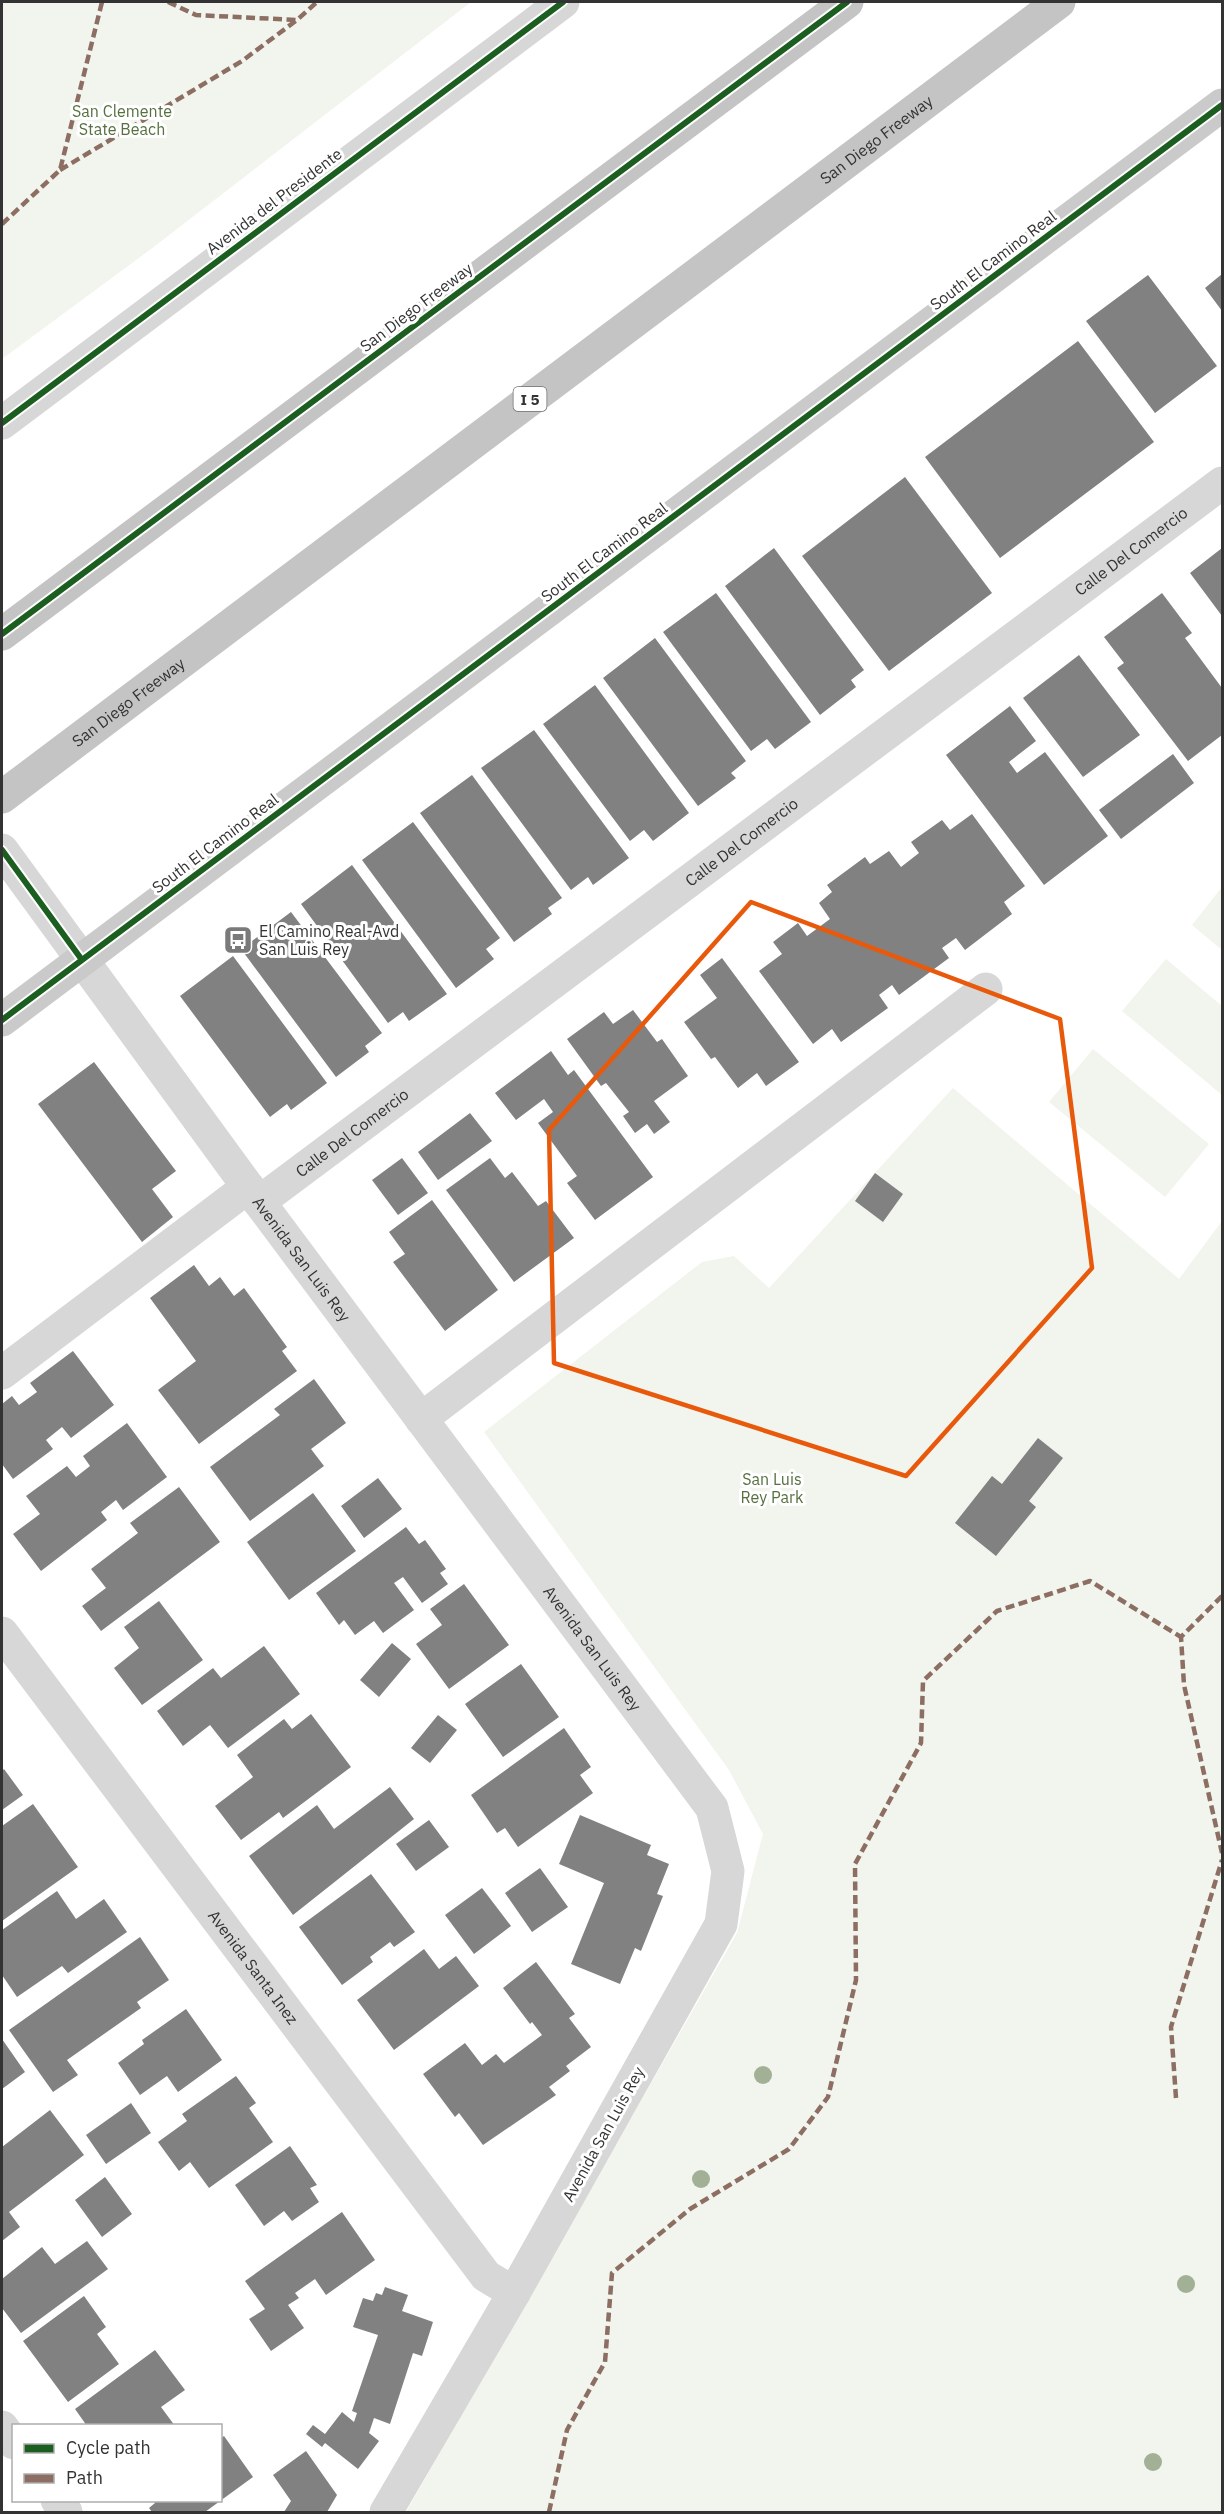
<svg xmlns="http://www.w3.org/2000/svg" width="1224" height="2514" viewBox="0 0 1224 2514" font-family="'IBM Plex Sans',sans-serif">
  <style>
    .green { fill: #f1f5ed }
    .building { fill: #818181 }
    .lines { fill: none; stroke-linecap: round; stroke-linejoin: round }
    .minor { stroke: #d7d7d7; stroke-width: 33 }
    .major { stroke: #cacaca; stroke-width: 33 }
    .highway { stroke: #c4c4c4; stroke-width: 33 }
    .quiet { stroke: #8d6e63; stroke-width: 4.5; stroke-dasharray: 9 4.5; stroke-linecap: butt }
    .cycleway-casing { stroke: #fff; stroke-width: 10 }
    .cycleway { stroke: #1b5e20; stroke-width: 6 }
    .tree { fill: #a2b095 }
    .marked { fill: none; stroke: #e8590c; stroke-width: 4.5; stroke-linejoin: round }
    .labels { text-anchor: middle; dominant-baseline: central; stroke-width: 6; stroke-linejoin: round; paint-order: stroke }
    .shield { fill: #fff; stroke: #707070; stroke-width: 1.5 }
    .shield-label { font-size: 15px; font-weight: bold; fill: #333 }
    .park-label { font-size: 16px; fill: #56703f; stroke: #fff }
    .street-label { font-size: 16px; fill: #333; stroke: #fff }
    .poi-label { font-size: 16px; fill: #333; stroke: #fff; text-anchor: start }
  </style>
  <rect width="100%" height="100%" fill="#fff"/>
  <path class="green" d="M2 2H471L151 249 2 359Z
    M1222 887V950L1192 925Z
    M1166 959 1222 1006V1095L1122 1011Z
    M1093 1049 1209 1144 1165 1197 1049 1102Z
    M953 1088 1179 1279 1222 1221V2512H406L737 1933 763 1834 729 1770 484 1432 702 1262 734 1256 769 1288Z"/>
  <path class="building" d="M1222 274V311L1205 288Z
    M1148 275 1217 366 1155 413 1086 321Z
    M1078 341 1154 442 1000 558 925 457Z
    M905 477 992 593 889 671 802 556Z
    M774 548 864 670 851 680 856 687 820 715 725 586Z
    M1222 548V616L1190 573Z
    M716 593 811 722 775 749 767 739 751 751 663 632Z
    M1162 593 1192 633 1185 638 1222 688V735L1188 761 1117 668 1124 663 1104 637Z
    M655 638 746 761 731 773 736 778 698 806 603 678Z
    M1079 655 1140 735 1083 777 1023 698Z
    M595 685 689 813 653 841 644 830 630 841 543 724Z
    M1010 706 1036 741 1009 762 1017 773 1045 752 1108 836 1044 885 946 755Z
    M534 730 629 858 593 885 588 877 571 890 481 768Z
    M1173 754 1194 783 1121 839 1099 810Z
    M472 775 562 898 548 908 552 914 514 942 420 813Z
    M972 814 1025 886 1004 902 1012 914 965 950 956 938 942 948 949 958 899 995 892 985 879 995 888 1008 841 1042 832 1029 813 1044 759 971 782 954 773 942 798 923 807 936 830 919 819 903 832 892 827 885 865 857 870 864 889 851 901 867 919 853 911 842 942 820 950 830Z
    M413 822 500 938 486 949 494 959 456 988 362 860Z
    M352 865 447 994 409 1021 403 1012 388 1023 301 904Z
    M291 912 382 1033 365 1046 369 1052 336 1077 241 949Z
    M233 956 327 1083 291 1110 287 1104 270 1117 180 996Z
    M722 958 799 1062 766 1086 757 1073 738 1088 715 1057 711 1059 684 1022 717 998 700 975Z
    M633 1010 657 1042 662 1039 688 1076 654 1101 670 1122 654 1134 647 1124 635 1133 623 1116 629 1112 606 1083 601 1086 567 1039 604 1012 613 1024Z
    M551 1051 568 1075 574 1070 653 1177 595 1220 567 1183 577 1176 538 1123 553 1112 544 1099 516 1120 495 1093Z
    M94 1062 176 1171 152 1189 173 1217 142 1242 38 1104Z
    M470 1113 492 1141 438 1180 418 1152Z
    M402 1158 428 1193 398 1215 372 1180Z
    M490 1158 505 1178 512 1172 538 1206 546 1201 574 1238 514 1282 446 1190Z
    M875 1173 903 1194 883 1222 855 1201Z
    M432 1200 498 1290 445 1331 393 1262 405 1254 389 1232Z
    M194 1265 209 1286 220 1277 234 1296 244 1288 287 1347 282 1351 297 1371 199 1444 158 1390 196 1361 150 1298Z
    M73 1351 114 1405 71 1438 62 1427 46 1440 53 1449 13 1479 2 1464V1404L12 1396 19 1405 37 1392 30 1383Z
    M314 1379 346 1423 311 1449 324 1466 250 1521 210 1467 280 1415 274 1409Z
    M127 1423 167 1477 123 1510 116 1500 101 1512 107 1520 41 1571 13 1534 40 1514 26 1496 67 1466 76 1477 90 1466 83 1456Z
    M1038 1438 1063 1458 1029 1501 1036 1507 996 1556 955 1523 992 1476 1002 1484Z
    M378 1478 402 1509 364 1538 341 1506Z
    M179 1487 220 1542 101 1631 82 1606 106 1588 91 1569 138 1533 130 1523Z
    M313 1493 356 1551 289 1600 247 1542Z
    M406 1527 419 1544 425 1540 446 1569 440 1573 448 1584 422 1603 403 1577 394 1583 414 1610 383 1633 374 1621 355 1635 344 1620 339 1625 316 1593Z
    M464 1584 509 1645 449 1689 416 1644 442 1625 430 1609Z
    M159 1601 203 1660 142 1705 114 1668 139 1648 124 1627Z
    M392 1643 411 1659 379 1697 360 1680Z
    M264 1646 300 1694 228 1748 210 1725 183 1746 157 1711 213 1668 221 1678Z
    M521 1664 559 1717 503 1757 465 1704Z
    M311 1714 351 1767 283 1818 279 1812 241 1840 215 1806 253 1777 237 1755 284 1719 292 1729Z
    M438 1715 457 1730 430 1763 411 1748Z
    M564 1728 591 1767 580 1775 593 1793 518 1847 505 1828 497 1833 471 1795Z
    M4 1769 23 1795 2 1810V1771Z
    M390 1787 414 1819 293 1915 249 1856 317 1805 334 1829Z
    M33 1804 78 1867 2 1921V1826Z
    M580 1815 651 1845 647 1855 669 1864 657 1894 663 1896 641 1951 635 1948 620 1984 571 1964 604 1883 559 1864Z
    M429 1820 449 1847 416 1871 396 1844Z
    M540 1868 568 1907 532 1932 505 1893Z
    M371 1874 415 1932 394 1947 390 1942 370 1957 373 1962 342 1985 299 1927Z
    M482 1888 511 1926 474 1954 445 1915Z
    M57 1891 76 1919 104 1899 127 1932 68 1973 62 1966 17 1997 2 1975V1930Z
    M140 1937 169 1980 137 2002 141 2008 67 2060 78 2075 53 2092 9 2030Z
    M424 1949 439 1969 456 1956 479 1986 394 2050 357 2000Z
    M536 1962 575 2014 569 2018 591 2047 566 2066 570 2071 549 2087 556 2095 483 2145 459 2113 455 2117 423 2074 465 2043 482 2065 496 2054 504 2063 542 2035 532 2022 530 2024 503 1988Z
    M186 2009 222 2060 178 2092 167 2076 140 2095 118 2063 144 2044 142 2040Z
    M2 2039 25 2072 2 2089Z
    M236 2076 256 2103 249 2108 273 2142 209 2188 190 2162 179 2171 158 2142 187 2121 182 2114Z
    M131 2103 151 2133 106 2164 86 2135Z
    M50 2110 84 2155 9 2212 20 2227 2 2241V2147Z
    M290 2146 317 2185 310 2188 319 2202 292 2221 284 2211 264 2226 235 2185Z
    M105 2177 132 2214 102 2237 75 2200Z
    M342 2212 375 2260 326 2295 315 2279 295 2293 299 2298 288 2305 304 2328 271 2351 249 2319 265 2309 245 2281Z
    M87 2241 108 2269 21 2333 2 2308V2279L42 2247 55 2264Z
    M385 2287 408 2295 402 2311 433 2322 422 2356 413 2353 390 2424 374 2418 369 2433 379 2441 358 2469 325 2443 322 2447 306 2434 313 2425 325 2434 342 2412 354 2422 357 2413 352 2411 378 2335 353 2327 363 2298 373 2301 376 2293 382 2295Z
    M84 2296 106 2327 97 2334 119 2364 68 2402 23 2341Z
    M155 2350 185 2390 161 2407 175 2426H87L75 2409Z
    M224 2436 253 2477 205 2512H152L149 2508 155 2503 153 2500H220V2439Z
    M306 2451 337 2495 327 2512H284L291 2501 273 2475Z"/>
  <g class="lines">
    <g class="minor">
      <path d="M2 423 563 2"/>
      <path id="s1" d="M2 850 248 1187 712 1808 728 1871 721 1924 514 2293 386 2512"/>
      <path id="s2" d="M259 1202 1222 483"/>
      <path d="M2 1373 248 1187"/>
      <path d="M421 1419 986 989"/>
      <path id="s3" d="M2 1633 486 2276 514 2293"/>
      <path d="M2 2427 14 2443"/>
      <path d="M57 2500 66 2512"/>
    </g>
    <path class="major" d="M2 1020 1222 105"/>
    <g class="highway">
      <path d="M2 634 847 2"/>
      <path id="s4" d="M2 797 1059 2"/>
    </g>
    <path class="quiet" d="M168 2 196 15 297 20
      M60 170 242 61 297 20 317 2
      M2 224 60 170 102 2
      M1222 1596 1181 1637 1184 1685 1222 1853
      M1176 2098 1171 2027 1222 1860
      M549 2512 567 2430 605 2362 612 2273 690 2209 789 2149 828 2097 856 1980 855 1864 921 1743 923 1681 997 1611 1090 1581 1181 1637"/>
    <g class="cycleway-casing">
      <path id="cycleway" d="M2 423 563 2
        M2 634 847 2
        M2 850 82 960
        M2 1020 1222 105"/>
    </g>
    <use href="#cycleway" class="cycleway"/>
  </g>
  <g class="tree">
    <circle cx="763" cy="2075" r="9"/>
    <circle cx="701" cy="2179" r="9"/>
    <circle cx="1186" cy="2284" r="9"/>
    <circle cx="1153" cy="2462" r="9"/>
  </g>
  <path class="marked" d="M751 902 1060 1019 1092 1268 906 1476 554 1363 549 1130Z"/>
  <defs>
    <g id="bus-square" transform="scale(1.5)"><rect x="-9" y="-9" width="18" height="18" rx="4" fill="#7a7a7a" stroke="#fff"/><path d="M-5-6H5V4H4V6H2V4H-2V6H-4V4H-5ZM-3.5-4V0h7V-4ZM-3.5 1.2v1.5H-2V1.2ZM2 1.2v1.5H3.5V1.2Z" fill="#fff"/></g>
  </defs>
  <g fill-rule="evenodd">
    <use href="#bus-square" x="238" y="940"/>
  </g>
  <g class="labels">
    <rect class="shield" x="513.5" y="387" width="33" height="24" rx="4.5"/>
    <g class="shield-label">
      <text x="530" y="399">I 5</text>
    </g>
    <g class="park-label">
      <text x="122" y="111">San Clemente<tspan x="122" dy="18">State Beach</tspan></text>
      <text x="772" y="1479">San Luis<tspan x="772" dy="18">Rey Park</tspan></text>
    </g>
    <g class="street-label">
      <text stroke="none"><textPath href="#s4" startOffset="1094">San Diego Freeway</textPath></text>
      <text transform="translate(274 201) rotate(-37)">Avenida del Presidente</text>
      <text transform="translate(993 260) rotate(-37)">South El Camino Real</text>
      <text transform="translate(416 307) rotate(-37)">San Diego Freeway</text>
      <text transform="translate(604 552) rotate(-37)">South El Camino Real</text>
      <text stroke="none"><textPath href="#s2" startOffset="1088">Calle Del Comercio</textPath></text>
      <text stroke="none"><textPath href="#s4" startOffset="158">San Diego Freeway</textPath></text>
      <text stroke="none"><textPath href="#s2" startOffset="602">Calle Del Comercio</textPath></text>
      <text transform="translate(215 843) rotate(-37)">South El Camino Real</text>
      <text stroke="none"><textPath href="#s2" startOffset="116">Calle Del Comercio</textPath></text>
      <text stroke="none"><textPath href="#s1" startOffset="507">Avenida San Luis Rey</textPath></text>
      <text stroke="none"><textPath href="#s1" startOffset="993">Avenida San Luis Rey</textPath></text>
      <text stroke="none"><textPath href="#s3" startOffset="418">Avenida Santa Inez</textPath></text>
      <text transform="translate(603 2134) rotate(-61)">Avenida San Luis Rey</text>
    </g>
    <g class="poi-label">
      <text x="259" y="931">El Camino Real-Avd<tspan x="259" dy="18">San Luis Rey</tspan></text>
    </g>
  </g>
  <rect width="1224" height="2514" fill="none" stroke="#333333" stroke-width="6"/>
  <rect x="12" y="2424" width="210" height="78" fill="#ffffff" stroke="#adadad" stroke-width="1.5"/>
  <rect x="24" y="2444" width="30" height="9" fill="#1b5e20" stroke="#adadad" stroke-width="1.5"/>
  <text x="66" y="2454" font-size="18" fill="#333333">Cycle path</text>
  <rect x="24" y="2474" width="30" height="9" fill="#8d6e63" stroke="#adadad" stroke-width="1.5"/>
  <text x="66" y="2484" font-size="18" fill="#333333">Path</text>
</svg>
